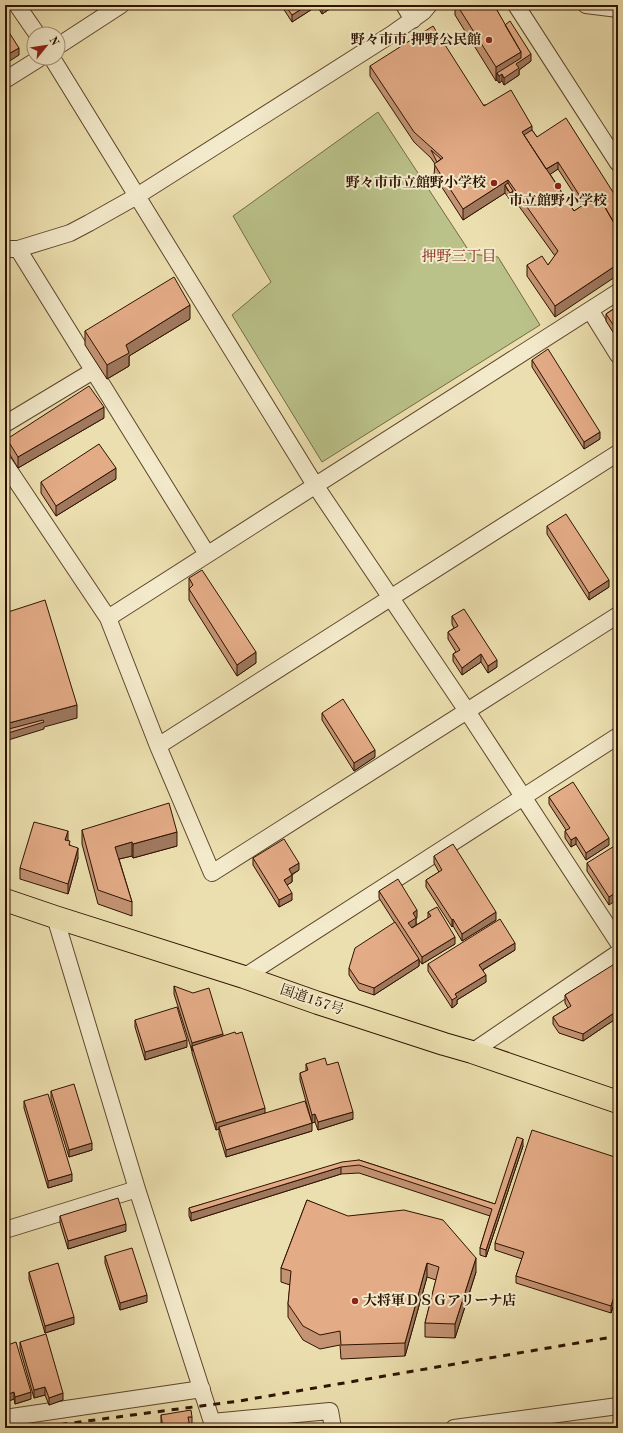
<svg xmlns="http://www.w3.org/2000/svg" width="623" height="1433" viewBox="0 0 623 1433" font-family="'Old Standard TT','Noto Serif JP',serif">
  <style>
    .green { fill: #bac189; stroke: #746a44 }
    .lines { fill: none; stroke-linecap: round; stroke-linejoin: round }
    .minor-casing { stroke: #5e462c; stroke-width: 18 }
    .highway-casing { stroke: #2e1300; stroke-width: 24 }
    .minor { stroke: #f3eacb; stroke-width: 16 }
    .highway { stroke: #ecdfaf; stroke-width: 22 }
    .rail { stroke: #2e1300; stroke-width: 3; stroke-dasharray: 7 7; stroke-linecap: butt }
    .wall { fill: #c39373; stroke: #2e1300; fill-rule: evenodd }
    .shaded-wall { fill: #9f785e; stroke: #2e1300 }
    .building { fill: #e3ab86; stroke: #2e1300 }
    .poi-dot { fill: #8f2418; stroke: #f3eacb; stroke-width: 1.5 }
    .labels { text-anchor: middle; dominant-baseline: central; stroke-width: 4; stroke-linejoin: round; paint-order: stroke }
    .poi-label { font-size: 14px; font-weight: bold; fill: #2e1300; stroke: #f3eacb; text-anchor: end }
    .street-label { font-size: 14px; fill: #2e1300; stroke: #f3eacb }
    .neighbourhood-label { font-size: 15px; fill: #7a1f14; stroke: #f3eacb }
  </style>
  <rect width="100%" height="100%" fill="#ecdfaf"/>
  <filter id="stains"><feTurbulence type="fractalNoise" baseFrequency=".005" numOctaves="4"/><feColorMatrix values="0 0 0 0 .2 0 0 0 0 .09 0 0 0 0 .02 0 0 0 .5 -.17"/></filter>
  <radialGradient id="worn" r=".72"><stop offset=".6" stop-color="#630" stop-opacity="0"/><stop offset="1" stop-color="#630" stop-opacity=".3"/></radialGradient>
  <path class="green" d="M378 112 471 254 498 257 540 325 322 462 232 315 271 282 233 216Z"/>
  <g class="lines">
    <g class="minor-casing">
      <path id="minor" d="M17 5 37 34
        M404 5 413 20
        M516 5 618 163
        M586 5 618 9
        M58 46 121 5
        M52 58 315 485 467 711 618 942
        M5 80 40 58
        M5 249H18L70 233 89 223 137 196 392 34 423 12 429 5
        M18 249 207 554
        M618 292 108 618 158 746 212 873 618 615
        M590 310 618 355
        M5 424 93 371
        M5 464 108 618
        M158 746 618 453
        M55 917 137 1189 212 1422 330 1411 333 1428
        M244 977 618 736
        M472 1052 618 953
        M5 1230 137 1189
        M5 1418 202 1389
        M454 1428 618 1406"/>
    </g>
    <g class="highway-casing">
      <path id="highway" d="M5 900 55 917 244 977 318 1003 444 1044 472 1052 618 1102"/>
    </g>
    <use href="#minor" class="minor"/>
    <use href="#highway" class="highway"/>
    <path class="rail" d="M47 1428 64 1424 239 1401 618 1336"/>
  </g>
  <path class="wall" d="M281 5H336L322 14 317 6 292 22Z
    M455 5H494L505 25 531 61 519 70V75L504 85 502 81 499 83 497 80 496 81 455 15Z
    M370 66 483 105H486L532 130 537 137 618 200 555 317 527 276V265H548L555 256 513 198 510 200 505 193 463 220 434 175 435 164 431 158 414 142 370 76ZM558 169 582 206 574 211 550 174Z
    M618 306V340L606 321V314Z
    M190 319 129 356V366L107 379 85 345V331Z
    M532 360 600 439 584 449 532 367Z
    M104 418 18 468 7 450V439Z
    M116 479 56 516 41 493V482Z
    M547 526 609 587 589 600 547 534Z
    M189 578 256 663 237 676 189 600Z
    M452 616 497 667 488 673 481 662 462 675 453 661V654L456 652 448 639V632L454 628 452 624Z
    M322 713 375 757 354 771 322 720Z
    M549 797 609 845 586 860 576 844 571 847 565 838V831L566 830 549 804Z
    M82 830 177 846 133 858 132 856 119 859 132 902V916L98 904 82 844Z
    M68 841 70 845 78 858 68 894 20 879V868Z
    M618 849 609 905 587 871V863Z
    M434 856 496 920 462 941 453 926 452 927 426 887V880L439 872 434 863Z
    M253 858 299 870 292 875V882L287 885 292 900 279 907 253 865Z
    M379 891 417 918 416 919V925L428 918V912L455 944 422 964 419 960V966L374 995 359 990 349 975V968L395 923 379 898Z
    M515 950 483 970 486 982 457 1000V1004L452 1008 428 971V964Z
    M618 964V1026L614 1020 583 1041 559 1033 553 1024V1017L568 1008 565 1003V995Z
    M174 986 223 1036 265 1113 312 1131 226 1157 219 1134V1129L216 1130 192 1053V1051L174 994Z
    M135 1020 187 1047 145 1060 135 1027Z
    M306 1064 327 1065 353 1119 318 1130 315 1122 312 1123 300 1080V1073L306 1071Z
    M51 1091 92 1150 69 1157 51 1099Z
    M24 1101 72 1181 48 1188 24 1108Z
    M523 1146 486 1257 480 1255V1248L490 1216 359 1173 341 1174 191 1221 189 1216V1208L359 1160 495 1204Z
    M618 1158V1292L611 1313 516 1283V1276L522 1259 495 1250V1243Z
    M307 1200 476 1272 455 1338 425 1337V1323L436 1280 427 1277 405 1356 341 1359 340 1345 320 1349 303 1340 288 1317V1304L290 1285 281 1282V1268Z
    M60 1216 126 1231 68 1249 60 1223Z
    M105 1256 147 1302 120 1310 105 1263Z
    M29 1272 74 1324 45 1333 29 1279Z
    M20 1342 63 1400 49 1405 45 1395 34 1398 20 1349Z
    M5 1346 31 1399 15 1404 14 1399 6 1402 5 1400Z
    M161 1415 192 1417V1424H189L190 1428H162L161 1422Z"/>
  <path class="shaded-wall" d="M308 5H317V6L292 22V15Z
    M324 5H336L322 14V6Z
    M19 48V55L5 64V56Z
    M521 52 531 54V61L519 70V75L504 85V78L502 74V81L499 83V76L497 73V80L496 81V67Z
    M532 126V137L525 141 522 132Z
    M558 162V169L545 178V170Z
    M508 180V191L505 185V193L463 220V209Z
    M513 191V198L510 200V193Z
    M618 264V275L555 317V306Z
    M190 305V319L129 356V366L107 379V365L126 345Z
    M104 407V418L18 468V457Z
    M600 432V439L584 449V442Z
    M116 468V479L56 516V506Z
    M609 580V587L589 600V593Z
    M256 652V663L237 676V665Z
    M481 654V662L462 675V668Z
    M497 660V667L488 673V666Z
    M77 705V718L44 727V729L5 741V724Z
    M375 750V757L354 771V763Z
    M68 831V842L65 840Z
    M177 832V846L133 858V844Z
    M576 837V844L571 847V840Z
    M609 838V845L586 860V853Z
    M132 842V856L115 860V847Z
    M78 848V858L68 894V884Z
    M299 863V870L289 876V869Z
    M292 875V882L284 887V880Z
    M618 891V899L609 905V897Z
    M292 893V900L279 907V900Z
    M417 910V918L416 919V925L408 930V923L413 913Z
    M496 912V920L462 941V934Z
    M453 919V926L452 927V920Z
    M455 937V944L422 964V957Z
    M515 943V950L479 972V965Z
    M419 959V966L374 995V988Z
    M486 975V982L457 1000V1004L452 1008V1000L455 994Z
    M614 1013V1020L583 1041V1034Z
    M223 1034V1041L192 1046V1051V1043Z
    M187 1040V1047L145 1060V1052Z
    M265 1108V1115L219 1127V1129L216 1130V1123Z
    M353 1112V1119L318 1130V1122Z
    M315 1114V1122L312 1123V1115Z
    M312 1123V1131L226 1157V1150Z
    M523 1139V1146L486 1257V1250Z
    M92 1143V1150L69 1157V1150Z
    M341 1167V1174L191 1221V1213Z
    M72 1174V1181L48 1188V1181Z
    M126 1224V1231L68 1249V1241Z
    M476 1258V1272L455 1338V1324Z
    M427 1263V1277L405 1356V1343Z
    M618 1284V1292L611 1313V1306Z
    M147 1295V1302L120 1310V1303Z
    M74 1317V1324L45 1333V1326Z
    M45 1387V1395L34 1398V1390Z
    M14 1392V1399L6 1402V1395Z
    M31 1392V1399L15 1404V1397Z
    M63 1393V1400L49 1405V1398Z"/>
  <path class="building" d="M285 5H308L292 15Z
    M457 5H494L521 52 496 67Z
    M510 21 531 54 516 64 519 68 504 78 502 74 499 76 497 73 521 58V52L505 25Z
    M5 26 19 48 5 56Z
    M433 26 484 106 511 90 532 126 522 132 574 211 598 195 618 230V264L555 306 527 265 542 256 548 265 558 251 508 180 463 209 434 164 443 158 414 132 370 66Z
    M566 118 618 200V230L598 195 585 204 558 162 546 169 524 135 532 130 537 137Z
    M431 150 441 159 437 162Z
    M508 183 513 191 510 193 505 185Z
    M174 277 190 305 126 345 129 353 107 365 85 331Z
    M618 306V332L606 314Z
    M548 349 600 432 584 442 532 360Z
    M89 386 104 407 18 457 7 439Z
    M99 444 116 468 56 506 41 482Z
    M566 514 609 580 589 593 547 526Z
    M202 570 256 652 237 665 189 589 193 585 189 578Z
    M45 600 77 705 5 724V613Z
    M464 609 497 660 488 666 481 654 462 668 453 654 460 650 448 632 458 626 452 616Z
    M343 699 375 750 354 763 322 713Z
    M43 720 44 722 5 734V730Z
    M573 782 609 838 586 853 576 837 571 840 565 831 570 828 549 797Z
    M169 803 177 832 133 844 132 842 115 847 132 902 98 890 82 830Z
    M34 822 68 831 65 840 70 841 69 845 78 848 68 884 20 868Z
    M284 839 299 863 289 869 292 875 284 880 292 893 279 900 253 858Z
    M453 844 496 912 462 934 453 919 452 920 426 880 442 870 434 856Z
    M616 845 618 849V891L609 897 587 863Z
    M398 879 417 910 413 913 416 918 408 923 412 928 431 916 428 912 437 907 455 937 422 957 379 891Z
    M500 919 515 943 479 965 486 975 455 994 457 997 452 1000 428 964Z
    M395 922 419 959 374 988 359 983 349 968 355 948Z
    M616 963 618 964V1019L614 1013 583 1034 559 1026 553 1017 571 1006 565 995Z
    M174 986 193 993 209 988 223 1034 192 1043Z
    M177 1007 187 1040 145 1052 135 1020Z
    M235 1032 236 1034 242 1032 265 1108 216 1123 192 1046Z
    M325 1058 327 1065 338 1062 353 1112 318 1122 315 1114 312 1115 300 1073 308 1070 306 1064Z
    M74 1084 92 1143 69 1150 51 1091Z
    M48 1094 72 1174 48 1181 24 1101Z
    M305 1101 312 1123 226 1150 219 1127Z
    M532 1130 618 1158V1284L611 1306 516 1276 524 1252 495 1243Z
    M517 1137 523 1139 486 1250 480 1248 492 1209 359 1165 341 1167 191 1213 189 1208 342 1162 359 1160 495 1204Z
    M118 1198 126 1224 68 1241 60 1216Z
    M307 1200 348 1216 404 1210 443 1220 476 1258 455 1324 425 1323 439 1267 427 1263 405 1343 341 1345 340 1331 320 1335 303 1326 288 1304 291 1271 281 1268Z
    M132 1248 147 1295 120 1303 105 1256Z
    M58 1263 74 1317 45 1326 29 1272Z
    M46 1334 63 1393 49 1398 45 1387 34 1390 20 1342Z
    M16 1342 31 1392 15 1397 14 1392 6 1395 5 1393V1346Z
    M191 1410 192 1417H188L190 1428H163L161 1415Z"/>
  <g class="poi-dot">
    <circle cx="489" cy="40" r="4"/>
    <circle cx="494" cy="183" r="4"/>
    <circle cx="558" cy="186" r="4"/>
    <circle cx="355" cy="1301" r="4"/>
  </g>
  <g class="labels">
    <g class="poi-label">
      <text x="481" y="40">野々市市 押野公民館</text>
      <text x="486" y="183">野々市市立館野小学校</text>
      <text x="558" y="201" text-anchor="middle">市立館野小学校</text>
      <text x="363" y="1301" text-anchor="start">大将軍ＤＳＧアリーナ店</text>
    </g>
    <g class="street-label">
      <text transform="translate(312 1000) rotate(19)">国道157号</text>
    </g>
    <g class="neighbourhood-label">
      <text x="459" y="257">押野三丁目</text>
    </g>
  </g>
  <rect width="623" height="1433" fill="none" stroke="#ecdfaf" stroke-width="20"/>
  <rect x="6" y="6" width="611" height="1421" fill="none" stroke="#2e1300" stroke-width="2"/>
  <rect x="10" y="10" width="603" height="1413" fill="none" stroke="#2e1300"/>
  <g transform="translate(46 46) rotate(60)"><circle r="19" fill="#f3eacb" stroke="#a4947a"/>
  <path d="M0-3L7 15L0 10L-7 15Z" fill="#8f2418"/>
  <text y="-6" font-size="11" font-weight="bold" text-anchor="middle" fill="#2e1300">N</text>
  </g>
  <rect width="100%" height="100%" filter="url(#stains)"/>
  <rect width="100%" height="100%" fill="url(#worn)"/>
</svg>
